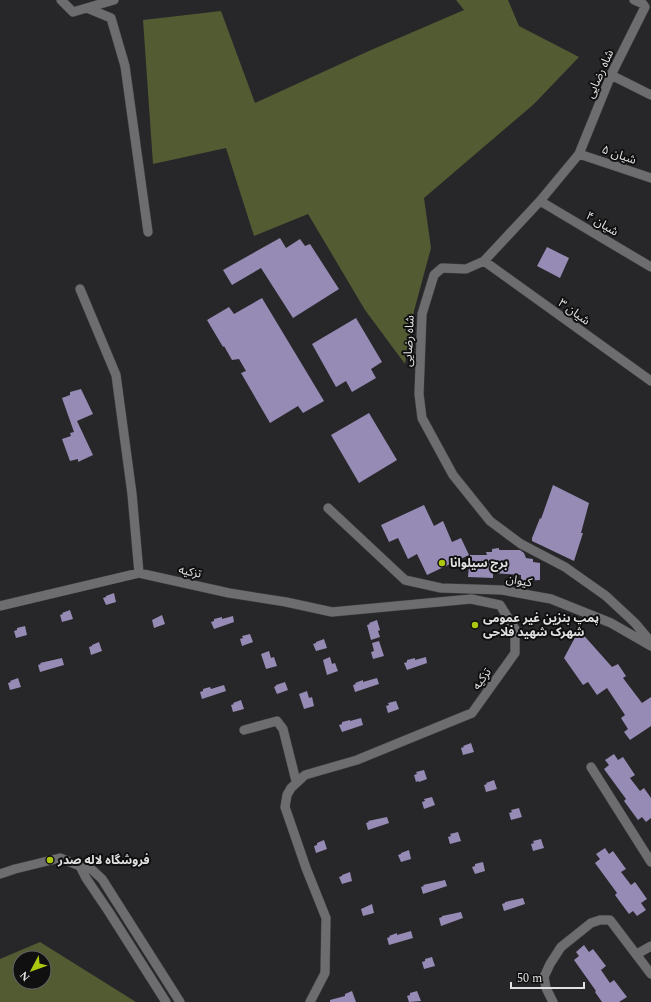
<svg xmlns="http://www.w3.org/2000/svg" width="651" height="1002" viewBox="0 0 651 1002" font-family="Spectral,'Noto Sans Arabic',serif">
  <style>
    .forest { fill: #525b32; fill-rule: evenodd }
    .building { fill: #968bb5 }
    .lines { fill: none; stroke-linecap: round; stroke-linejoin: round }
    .street-casing { stroke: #424244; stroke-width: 10 }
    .street { stroke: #6d6d70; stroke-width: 9 }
    .poi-dot { fill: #adc60e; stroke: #101011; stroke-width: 1.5 }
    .labels { text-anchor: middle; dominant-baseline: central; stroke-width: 4; stroke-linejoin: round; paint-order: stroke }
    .street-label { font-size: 12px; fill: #e1e1e2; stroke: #101011 }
    .poi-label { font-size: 12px; font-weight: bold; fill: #e1e1e2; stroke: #101011; text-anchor: start }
  </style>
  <rect width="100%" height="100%" fill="#272729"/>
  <path class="forest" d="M456 0H508L519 26 579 57 534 104 424 198 431 248 414 311 405 364 365 310 308 214 254 236 226 148 153 164 143 20 221 11 255 103 371 50 464 10Z
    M40 942 136 1002H0V959ZM20 958H44V982H20Z"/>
  <path class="building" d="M280 238 286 248 300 239 305 246 310 244 339 289 293 318 261 268 232 285 223 270Z
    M547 247 569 258 560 278 537 266Z
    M262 298 324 401 303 413 298 406 270 423 241 373 246 371 239 359 232 360 224 346 223 347 207 320 229 307 234 314Z
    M356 318 382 362 371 369 376 378 352 392 346 381 336 387 312 344Z
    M81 389 93 414 77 421 93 455 78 462V459L70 461 62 439 71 436 70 433 74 432 62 398 70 395V392Z
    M369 413 397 460 359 483 331 435Z
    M553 485 589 503 581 533H583L574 561 532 541V538L540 518 541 519Z
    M424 505 434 526 443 521 452 542 461 538 469 555 427 575 417 554 408 559 398 538 389 542 381 525Z
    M499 548V550H520L524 553 526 558 533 559V562L540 563V580L521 581V575L493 573V578L468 577 470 555H487L486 552H492V549Z
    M114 593 116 602 106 605 103 598 106 597V596Z
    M70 610 73 619 62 622 60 615 63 614 62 613Z
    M162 615 165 624 154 628 152 620Z
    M233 616 234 622 214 629 211 622 214 621V619L222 617V619Z
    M377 620 380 630 378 631 380 637 371 640 367 625 370 624 369 623Z
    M25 626 27 635 16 638 14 631 17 630V628Z
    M579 630 612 667 618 664 626 676 623 678 642 703 651 697V726L630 740 624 732 628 729 621 718 625 715 607 688 597 695 588 682 583 685 564 658Z
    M250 634 253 642 242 646 240 639 243 638 242 636Z
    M324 639 327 648 316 651 313 644 316 643V642Z
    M379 641 384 656 373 659 371 652 374 651 372 643Z
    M99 642 102 651 91 655 89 647 92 646V645Z
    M269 651 271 658 274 657 277 666 266 669 261 654Z
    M330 657 332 664 335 663 338 671 327 675 323 660Z
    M426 657 427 663 407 670 404 663 407 662V660L415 658V660Z
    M62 658 64 665 40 672 38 665 41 664 40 663Z
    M18 678 21 687 10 690 8 683 11 682 10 681Z
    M377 678 379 684 355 692 353 685 356 684 355 683 363 680V682Z
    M285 682 288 690 277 694 274 687 276 686V685Z
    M224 685 226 691 202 699 200 692 203 691V689L210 687 211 689Z
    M307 691 309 698 312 697 314 706 304 709 299 694Z
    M241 700 244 709 233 712 231 705 234 704 233 703Z
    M396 701 399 709 388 713 386 706 389 705 388 703Z
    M361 718 363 725 342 732 339 725 342 724V722L350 720V721Z
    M471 743 474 752 463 755 461 748 464 747 463 746Z
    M614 754 618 760 623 757 635 775 630 778 640 791 644 788 651 798V818L646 822 642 817 638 820 624 801 626 799 604 769 609 765 605 760Z
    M424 770 427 779 419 782 418 781 416 782 414 775 417 774 416 772Z
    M494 780 497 789 486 792 484 785 487 784 486 783Z
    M432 797 435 805 424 809 422 802 425 801 424 799Z
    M519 808 522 817 511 820 509 813 512 812 511 810Z
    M387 817 389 823 368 830 366 823 369 822 368 821Z
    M458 832 461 841 450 844 448 837 451 836 450 834Z
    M541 839 544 848 533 851 531 844 534 843 533 841Z
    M324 840 327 849 316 853 314 846 317 845V843Z
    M605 848 609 854 613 851 626 869 621 872 631 885 635 882 647 899 641 903 646 910 637 916 633 911 629 914 615 895 617 893 595 863 600 859 596 854Z
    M409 850 411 859 401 862 398 855 401 854V853Z
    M483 862 485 871 475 874 472 867 475 866V864Z
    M350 872 352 881 342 884 339 877 342 876V875Z
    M445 880 447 886 423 894 421 887 424 886 423 885Z
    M523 898 525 904 504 911 502 904 505 903V902Z
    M372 904 374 913 363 916 361 909Z
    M461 912 463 918 441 926 439 918 442 917V916Z
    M411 931 413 938 389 945 387 938 390 937 389 936 397 933V935Z
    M584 945 589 952 593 949 606 966 601 970 610 983 614 980 627 997 619 1002H602L595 992 596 991 574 960 579 956 576 952Z
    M432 957 435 966 424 969 422 962 425 961V959Z
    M352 991 356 1002H330V1000L345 996V994Z
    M417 991 421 1001 409 1002 407 996 410 995V993Z"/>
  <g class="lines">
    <g class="street-casing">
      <path id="street" d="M61 0 73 12 114 0
        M634 0 643 4 645 7 611 75 579 154 540 201 484 261 466 269 442 268 434 275 422 314 419 394 422 418 453 475 490 521 521 544 565 567 606 596 635 623 651 642
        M87 8 111 18 125 66 148 232
        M611 75 651 95
        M579 154 651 178
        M540 201 651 267
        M484 261 651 381
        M80 289 116 375 132 494 139 573
        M328 508 405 580 441 588 502 590 551 599 611 623 651 646
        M0 606 139 573 229 593 286 602 332 612 471 599 500 605 515 629V653L472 713 357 760 305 775 291 788 287 795 285 807 306 868 326 918 325 973 310 1002
        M244 730 277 721 283 729 296 781
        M591 767 651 862
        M80 866 86 878 109 912 166 1002
        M0 874 15 869 60 858 80 866 89 867 102 879 180 1002
        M637 954 651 946
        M553 1002 546 988 544 977 550 964 561 947 591 923 600 920H610L651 974"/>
    </g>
    <use href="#street" class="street"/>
  </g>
  <g class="poi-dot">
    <circle cx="442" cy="563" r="4"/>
    <circle cx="475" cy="625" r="4"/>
    <circle cx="50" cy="860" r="4"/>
  </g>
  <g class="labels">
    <g class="street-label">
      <text transform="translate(600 74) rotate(-66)">شاه رضایی</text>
      <text transform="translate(619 155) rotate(19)">شیان ۵</text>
      <text transform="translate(602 224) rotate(31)">شیان ۴</text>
      <text transform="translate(574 312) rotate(36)">شیان ۳</text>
      <text transform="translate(409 341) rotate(-87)">شاه رضایی</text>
      <text transform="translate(190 572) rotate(12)">تزکیه</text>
      <text transform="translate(519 581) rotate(10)">کیوان</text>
      <text transform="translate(482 679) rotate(-55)">تزکیه</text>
    </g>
    <g class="poi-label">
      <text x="450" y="563">برج سیلوانا</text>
      <text x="483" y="618">پمپ بنزین غیر عمومی<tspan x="483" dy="14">شهرک شهید فلاحی</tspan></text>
      <text x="58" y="860">فروشگاه لاله صدر</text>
    </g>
  </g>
  <g transform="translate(32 970) rotate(229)"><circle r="19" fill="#101011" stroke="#646465"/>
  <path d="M0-3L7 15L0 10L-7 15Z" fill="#adc60e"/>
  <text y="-6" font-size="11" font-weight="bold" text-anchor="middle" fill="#e1e1e2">N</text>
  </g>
  <path d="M511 982v6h73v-6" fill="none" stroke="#e1e1e2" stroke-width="2"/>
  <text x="517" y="982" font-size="12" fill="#e1e1e2" stroke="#101011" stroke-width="3" paint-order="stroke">50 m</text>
</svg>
